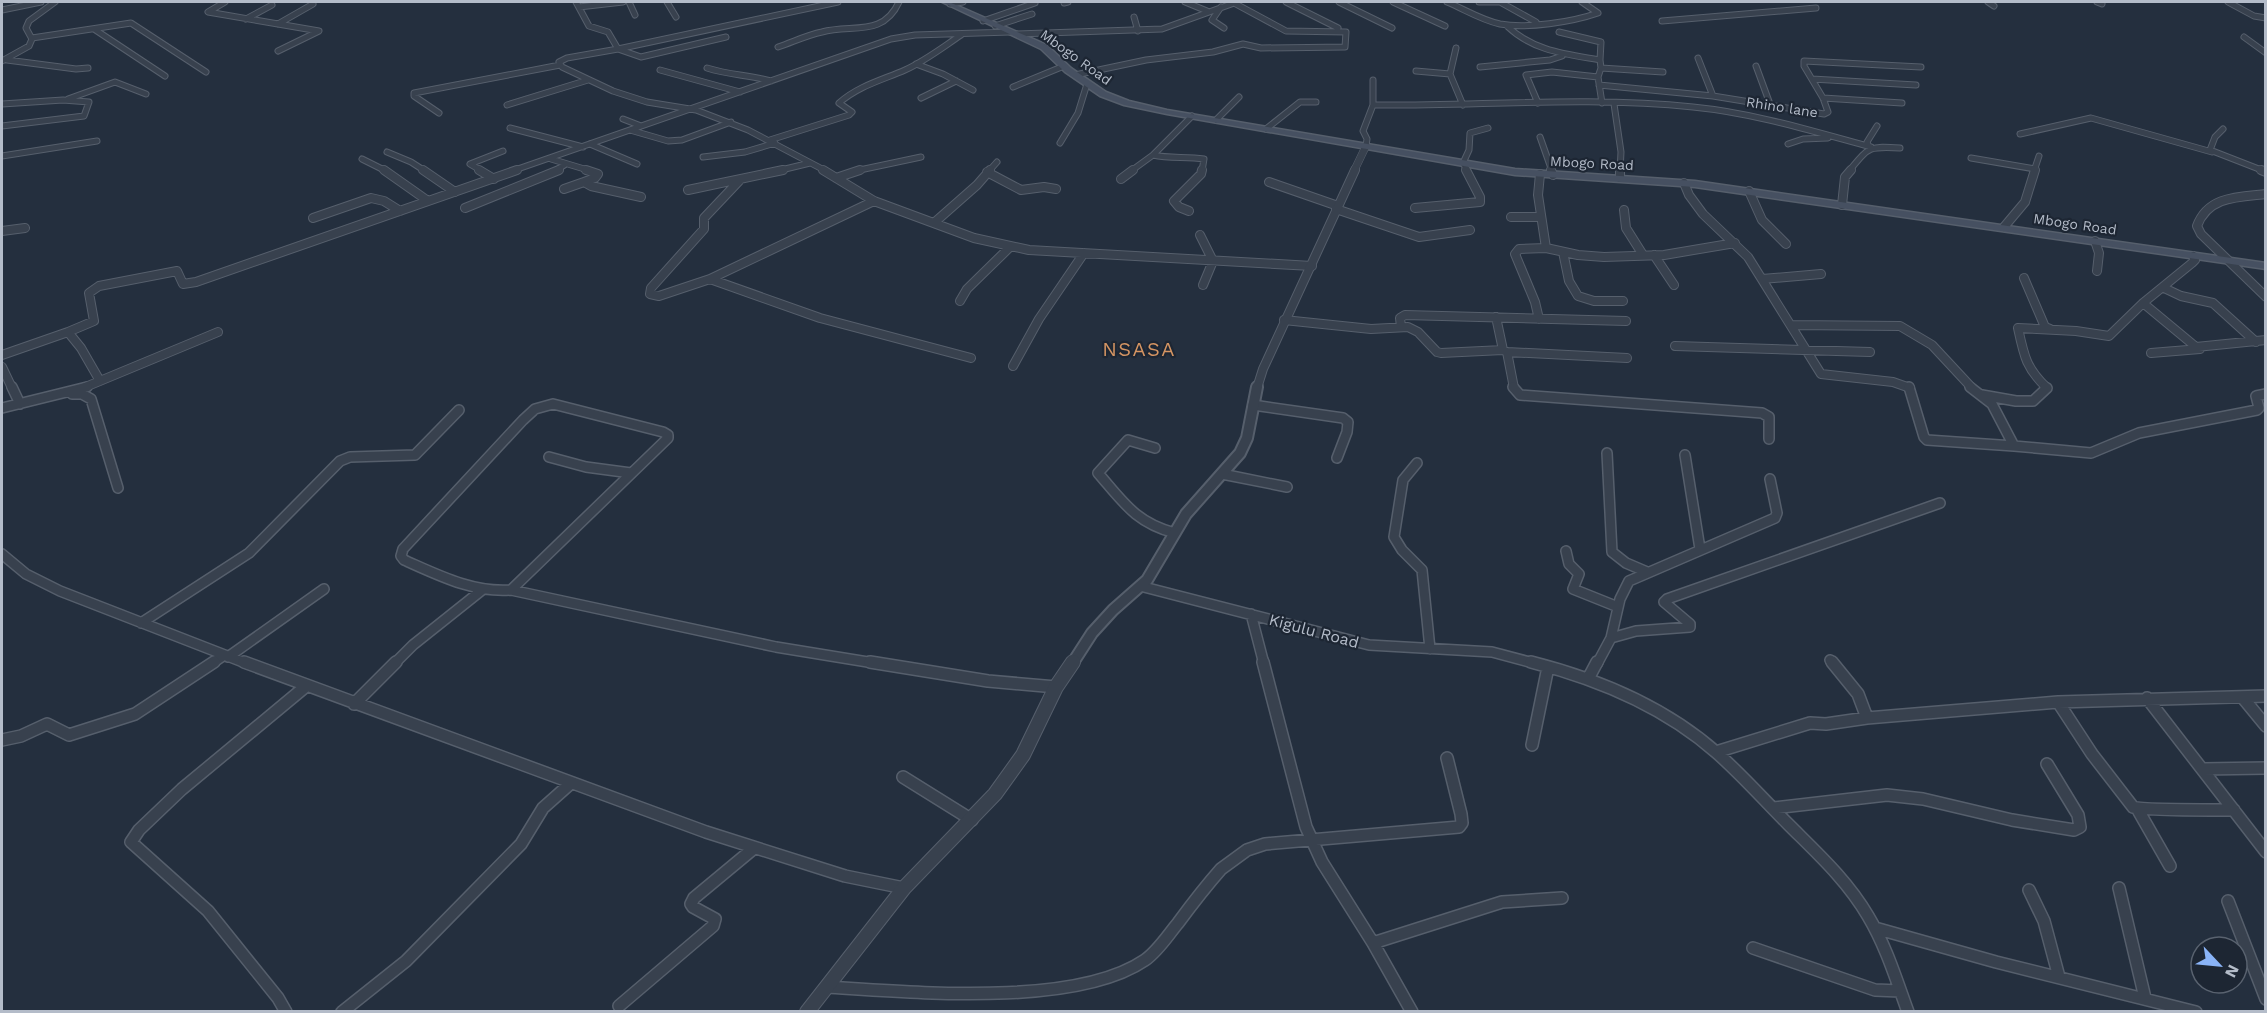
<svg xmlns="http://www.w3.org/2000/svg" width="2267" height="1013" viewBox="0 0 2267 1013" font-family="'Work Sans',sans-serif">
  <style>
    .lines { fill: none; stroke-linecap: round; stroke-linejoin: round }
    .minor-far3-casing { stroke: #565f6c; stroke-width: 7 }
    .minor-far2-casing { stroke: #565f6c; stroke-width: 10 }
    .minor-far1-casing { stroke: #565f6c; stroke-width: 12 }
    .minor-casing { stroke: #565f6c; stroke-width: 14 }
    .tertiary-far3-casing { stroke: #565f6c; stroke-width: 8 }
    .tertiary-far2-casing { stroke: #565f6c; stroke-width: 10 }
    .tertiary-far1-casing { stroke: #565f6c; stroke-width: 14 }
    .tertiary-casing { stroke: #565f6c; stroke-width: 16 }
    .secondary-casing { stroke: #565f6c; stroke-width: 3 }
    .minor-far3 { stroke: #38414e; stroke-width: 5 }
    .minor-far2 { stroke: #38414e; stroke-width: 8 }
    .minor-far1 { stroke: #38414e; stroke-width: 9 }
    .minor { stroke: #38414e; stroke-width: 11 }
    .tertiary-far3 { stroke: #38414e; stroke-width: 7 }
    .tertiary-far2 { stroke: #38414e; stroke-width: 8 }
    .tertiary-far1 { stroke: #38414e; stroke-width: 10 }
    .tertiary { stroke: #38414e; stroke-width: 14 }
    .secondary { fill: #465061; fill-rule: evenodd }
    .labels { text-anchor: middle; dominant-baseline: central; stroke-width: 4.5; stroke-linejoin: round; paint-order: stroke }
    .far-street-label { font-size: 14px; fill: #b4bcc9; stroke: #1d2633 }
    .street-label { font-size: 16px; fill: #b4bcc9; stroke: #1d2633 }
    .quarter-label { font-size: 20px; letter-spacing: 1.5px; fill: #d59563; stroke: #1d2633 }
  </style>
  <rect width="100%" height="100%" fill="#242f3e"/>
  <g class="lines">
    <g class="minor-far3-casing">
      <path id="minor-far3" d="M225 2 208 12 319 31 278 51
        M576 2 589 26 608 32 618 49 567 58 559 62 562 67 613 91 647 102 696 110 748 130 826 171
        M629 2 635 15
        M667 2 676 17
        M1185 2 1207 11
        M1286 2 1338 28
        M1339 2 1392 28
        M1393 2 1445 26
        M1447 2C1464 9 1481 20 1500 24 1527 29 1572 22 1598 13L1582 2
        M1479 2H1492
        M1494 2H1500L1536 22
        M1988 2 1994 6
        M2097 2 2102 4
        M2228 2 2254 16 2266 18
        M1064 3 1068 2
        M950 4 963 2
        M579 7 623 2
        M1221 7 1212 20 1224 28
        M2 10 41 2
        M1134 17 1138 31
        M246 19 272 5
        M983 21 1035 3
        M1662 21 1816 8
        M278 24 313 4
        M995 26 1032 14
        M1507 26C1533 51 1566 54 1600 60L1601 68
        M94 29 165 76
        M1559 32 1601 42 1600 60
        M1017 34 1162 29 1237 2
        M2244 37 2266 53
        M32 38 131 23 206 72
        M778 47C793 42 807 35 822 32 853 24 883 37 899 2
        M618 49 838 2
        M618 49 641 57 726 37
        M1698 58 1713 96
        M7 60 76 69 88 68
        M2 61 29 46 32 39 26 28 29 21 55 2
        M916 64 943 74 973 90
        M1756 66 1770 104
        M1480 67 1550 60 1562 56
        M707 68C729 75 749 75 771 81
        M660 70 740 92
        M1416 71 1450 74 1463 105
        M1450 74 1456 48
        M1075 75 1146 60 1213 52 1243 44 1261 48 1345 47 1346 32 1286 31 1234 3
        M1812 79 1916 85
        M1599 85 1713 96 1824 114 1828 112 1823 98 1804 66V61L1921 67
        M1013 87 1064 66
        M921 98 956 81
        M1823 98 1902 103
        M68 99 115 82 146 94
        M1538 103 1526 75 1552 72 1598 77
        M1602 103 1598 77 1601 68 1663 72
        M2 104 63 100 89 102 84 116 2 126
        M1614 104 1621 152 1620 171
        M507 105 588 80
        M1373 105C1479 106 1587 96 1693 107 1754 113 1812 131 1871 147
        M439 113 414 96V93L560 65
        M623 119 641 126
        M1216 120 1239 97
        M510 128 583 147
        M1266 129 1300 102H1316
        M2223 129 2215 137 2210 150 2264 171
        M630 130 668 141 682 140 731 122
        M2020 134 2091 118 2212 152
        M1540 137 1552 171
        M770 140 849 115 852 112 839 103C858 86 882 80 905 70 925 61 943 47 961 35
        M1060 143 1078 113 1087 84
        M590 144 637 164
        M1788 144 1803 139 1828 138
        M1366 146 1367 139 1363 131 1373 105V80
        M1869 147 1867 142 1877 126
        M387 152 411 162 425 171
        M1153 155C1170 159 1187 156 1204 159L1202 171
        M2 156 97 141
        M703 157 745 152 775 143
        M1971 158 2035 169
        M362 159 386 171
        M551 159 591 171
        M482 171 470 164 503 151
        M512 171 891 39 915 35 1010 32
        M555 171 566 164
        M777 171 810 163
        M855 171 921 157
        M989 171 997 162
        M1131 171 1153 155 1192 116
        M1467 171 1463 163 1469 150 1470 133 1488 128
        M1849 171C1869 147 1868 146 1900 148
        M2034 171 2039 156"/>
    </g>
    <g class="minor-far2-casing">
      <path id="minor-far2" d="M384 170 428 201
        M423 170 455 192
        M479 170 494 179
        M586 170 598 174 595 178 584 182 591 186 641 197
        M823 170 874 201 974 238 1029 250 1312 266
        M1551 170 1553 175
        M2261 170 2266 172
        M987 172 1021 190 1044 187 1056 189
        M1540 174 1538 195 1546 248
        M836 178 860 170
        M1620 178V170
        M1121 179 1133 170
        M739 181 704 218V229L651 288 650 294 659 296 710 279 874 201
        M1269 182 1338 206
        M1684 183 1689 195 1703 214 1748 257 1821 374 1893 382 1910 388
        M564 189 584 182
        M688 190 783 170
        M1749 191 1762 220 1786 244
        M2266 194C2238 197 2208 196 2197 226L2201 234 2266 297
        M1842 205 1845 177 1851 170
        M465 208 559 170
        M1415 208 1480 202V197L1466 170
        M1336 209 1419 237 1470 230
        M1624 210 1626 228 1643 255
        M1189 211 1179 207 1174 201 1201 174 1202 170
        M1511 217H1541
        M313 218 371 198 384 201 400 211
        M935 222 977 185 990 170
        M2004 227 2025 202 2035 170
        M2 231 25 228
        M1200 235 1213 261 1203 285
        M2095 241 2099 253 2097 271
        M1563 252 1569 281 1578 296 1594 301H1623
        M1654 255 1674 285
        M2024 278 2045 327 2050 329
        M710 279 820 318 971 358
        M1762 279 1821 274
        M2164 288 2181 296 2213 303 2256 342
        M960 301 967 289 1010 247
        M2143 303 2196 347 2266 340
        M1496 317 1503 350 1507 352 1627 358
        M1539 319 1535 302 1515 254 1519 249 1546 248 1578 255 1604 257 1664 255 1735 243
        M1284 320 1371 329 1408 327 1418 332 1437 352 1441 353 1503 350
        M1792 325 1900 326 1932 345 1972 388
        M1401 327 1400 318 1405 315 1626 321
        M1675 346 1870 352
        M1507 352 1514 388
        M2151 353 2200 349
        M2 355 68 332
        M1013 366 1039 319 1084 253
        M2 367 12 388
        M100 381 81 348 68 332 94 321 89 293 99 286 177 271 183 284 196 282 517 170
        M83 388 218 332
        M2047 388C2026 368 2024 356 2018 328L2076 331 2109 336 2143 303 2192 263 2195 260 2193 256"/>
    </g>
    <g class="minor-far1-casing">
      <path id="minor-far1" d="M12 387 20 404
        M1513 387 1520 395 1762 413 1769 417V439
        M1909 387 1924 437 1927 440 2014 446
        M1970 387 1992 404 2014 446 2091 453 2139 433 2257 410 2259 408 2256 396 2266 394
        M72 394H82L91 399 118 488
        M1982 395 2016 401H2033L2047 388 2045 387
        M553 404 663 432 668 435V438L511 590C473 593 438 575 404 560L401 556 403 549 523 420 535 409Z
        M1253 405 1343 418 1348 422 1347 432 1337 458
        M2 408 87 387
        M1155 448 1128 440 1098 473C1123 502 1136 523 1175 533
        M1607 453 1612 552 1626 563 1647 572
        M1685 455 1700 549
        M549 457 586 467 631 473
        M1417 463 1403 480 1394 537 1402 550 1422 570 1430 649
        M1222 474 1287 487
        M1566 551 1569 564 1579 574 1573 589 1618 607
        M2 554 26 574 60 591 248 664
        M1140 586 1369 645 1492 652 1537 664
        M511 590 776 647 880 664
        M1251 614 1264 664
        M141 623 249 553 340 461 350 457 415 455 459 410
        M1611 638 1620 599 1629 581 1775 518 1777 513 1770 479
        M228 657 324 589
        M1830 660 1833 664
        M211 664 223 656
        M394 664 413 645 482 590
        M1597 664 1611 638 1636 631 1690 627V624L1664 602 1667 599 1940 503"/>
    </g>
    <g class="minor-casing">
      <path id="minor" d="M244 662 706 832 845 876 904 888
        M870 662 988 681 1056 687
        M1263 662 1306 827 1322 862 1373 943 1412 1012
        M1531 662C1598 679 1665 707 1717 753 1742 775 1764 800 1788 824 1817 853 1847 880 1868 916 1886 946 1896 979 1908 1012
        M1832 662 1858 694 1867 718
        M1588 679 1597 662
        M2147 698 2266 852
        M2243 698 2266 726
        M2058 702 2092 754 2133 807C2139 810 2220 810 2234 810
        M354 704 396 662
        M2 740 21 736 47 724 69 735 135 714 214 662
        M1532 745 1548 667
        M1716 752 1810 723 1826 724 1867 718 2058 702 2266 696
        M2203 769 2266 768
        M903 777 972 820
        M1774 808 1887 795 1923 799 2012 820 2074 830 2080 827 2078 815 2047 764
        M2138 810 2170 866
        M2119 888 2145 998
        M2029 890 2044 921 2059 977
        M2228 901 2266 999
        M1875 928 1996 962 2196 1012
        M1373 943 1502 902 1562 898
        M1753 948 1875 990 1900 991
        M826 987C910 992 1075 1008 1145 960 1158 951 1168 935 1178 923 1192 904 1206 886 1221 869L1247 850 1265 844 1459 827 1462 823 1461 814 1447 758
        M619 1006 713 926 715 919 693 907 691 904 694 898 753 849
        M286 1012 278 998 208 911 131 842 139 830 182 789 305 687
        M342 1012 406 961 521 844 543 808 570 784"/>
    </g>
    <g class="tertiary-far3-casing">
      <path id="tertiary-far3" d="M1354 171 1366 146"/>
    </g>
    <g class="tertiary-far2-casing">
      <path id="tertiary-far2" d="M1257 388 1263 369 1355 170"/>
    </g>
    <g class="tertiary-far1-casing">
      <path id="tertiary-far1" d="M1072 664 1092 633 1113 610 1147 580 1186 514 1240 453 1247 438 1257 387"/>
    </g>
    <g class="tertiary-casing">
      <path id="tertiary" d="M807 1012 904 888 995 794 1023 755 1056 687 1073 662"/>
    </g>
    <g class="secondary-casing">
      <path id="secondary" d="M942 2H949L1047 45 1071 68 1106 92 1129 101 1167 110 1515 169 1695 181 2266 263V269L1695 187 1515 175 1167 114 1124 105 1100 96 1065 72 1041 49Z"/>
    </g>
    <use href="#minor-far3" class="minor-far3"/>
    <use href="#minor-far2" class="minor-far2"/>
    <use href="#minor-far1" class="minor-far1"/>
    <use href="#minor" class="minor"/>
    <use href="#tertiary-far3" class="tertiary-far3"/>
    <use href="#tertiary-far2" class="tertiary-far2"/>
    <use href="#tertiary-far1" class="tertiary-far1"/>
    <use href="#tertiary" class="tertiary"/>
    <use href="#secondary" class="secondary"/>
  </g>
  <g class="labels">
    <g class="far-street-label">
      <text transform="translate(1076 57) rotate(36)">Mbogo Road</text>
      <text transform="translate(1782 107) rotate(9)">Rhino lane</text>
      <text transform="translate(1592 163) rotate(3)">Mbogo Road</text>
      <text transform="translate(2075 224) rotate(8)">Mbogo Road</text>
    </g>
    <g class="street-label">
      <text transform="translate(1314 631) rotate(15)">Kigulu Road</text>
    </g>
    <g class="quarter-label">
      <text x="1139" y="349">NSASA</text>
    </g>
  </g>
  <rect width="2267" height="1013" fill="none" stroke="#b4bcc9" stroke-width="6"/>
  <g transform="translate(2219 965) rotate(116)"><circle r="28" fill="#1d2633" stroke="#59626f" stroke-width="1.5"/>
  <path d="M0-4.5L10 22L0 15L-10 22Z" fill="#8ab4f8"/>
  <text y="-9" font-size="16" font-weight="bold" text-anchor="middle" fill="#b4bcc9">N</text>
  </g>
</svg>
